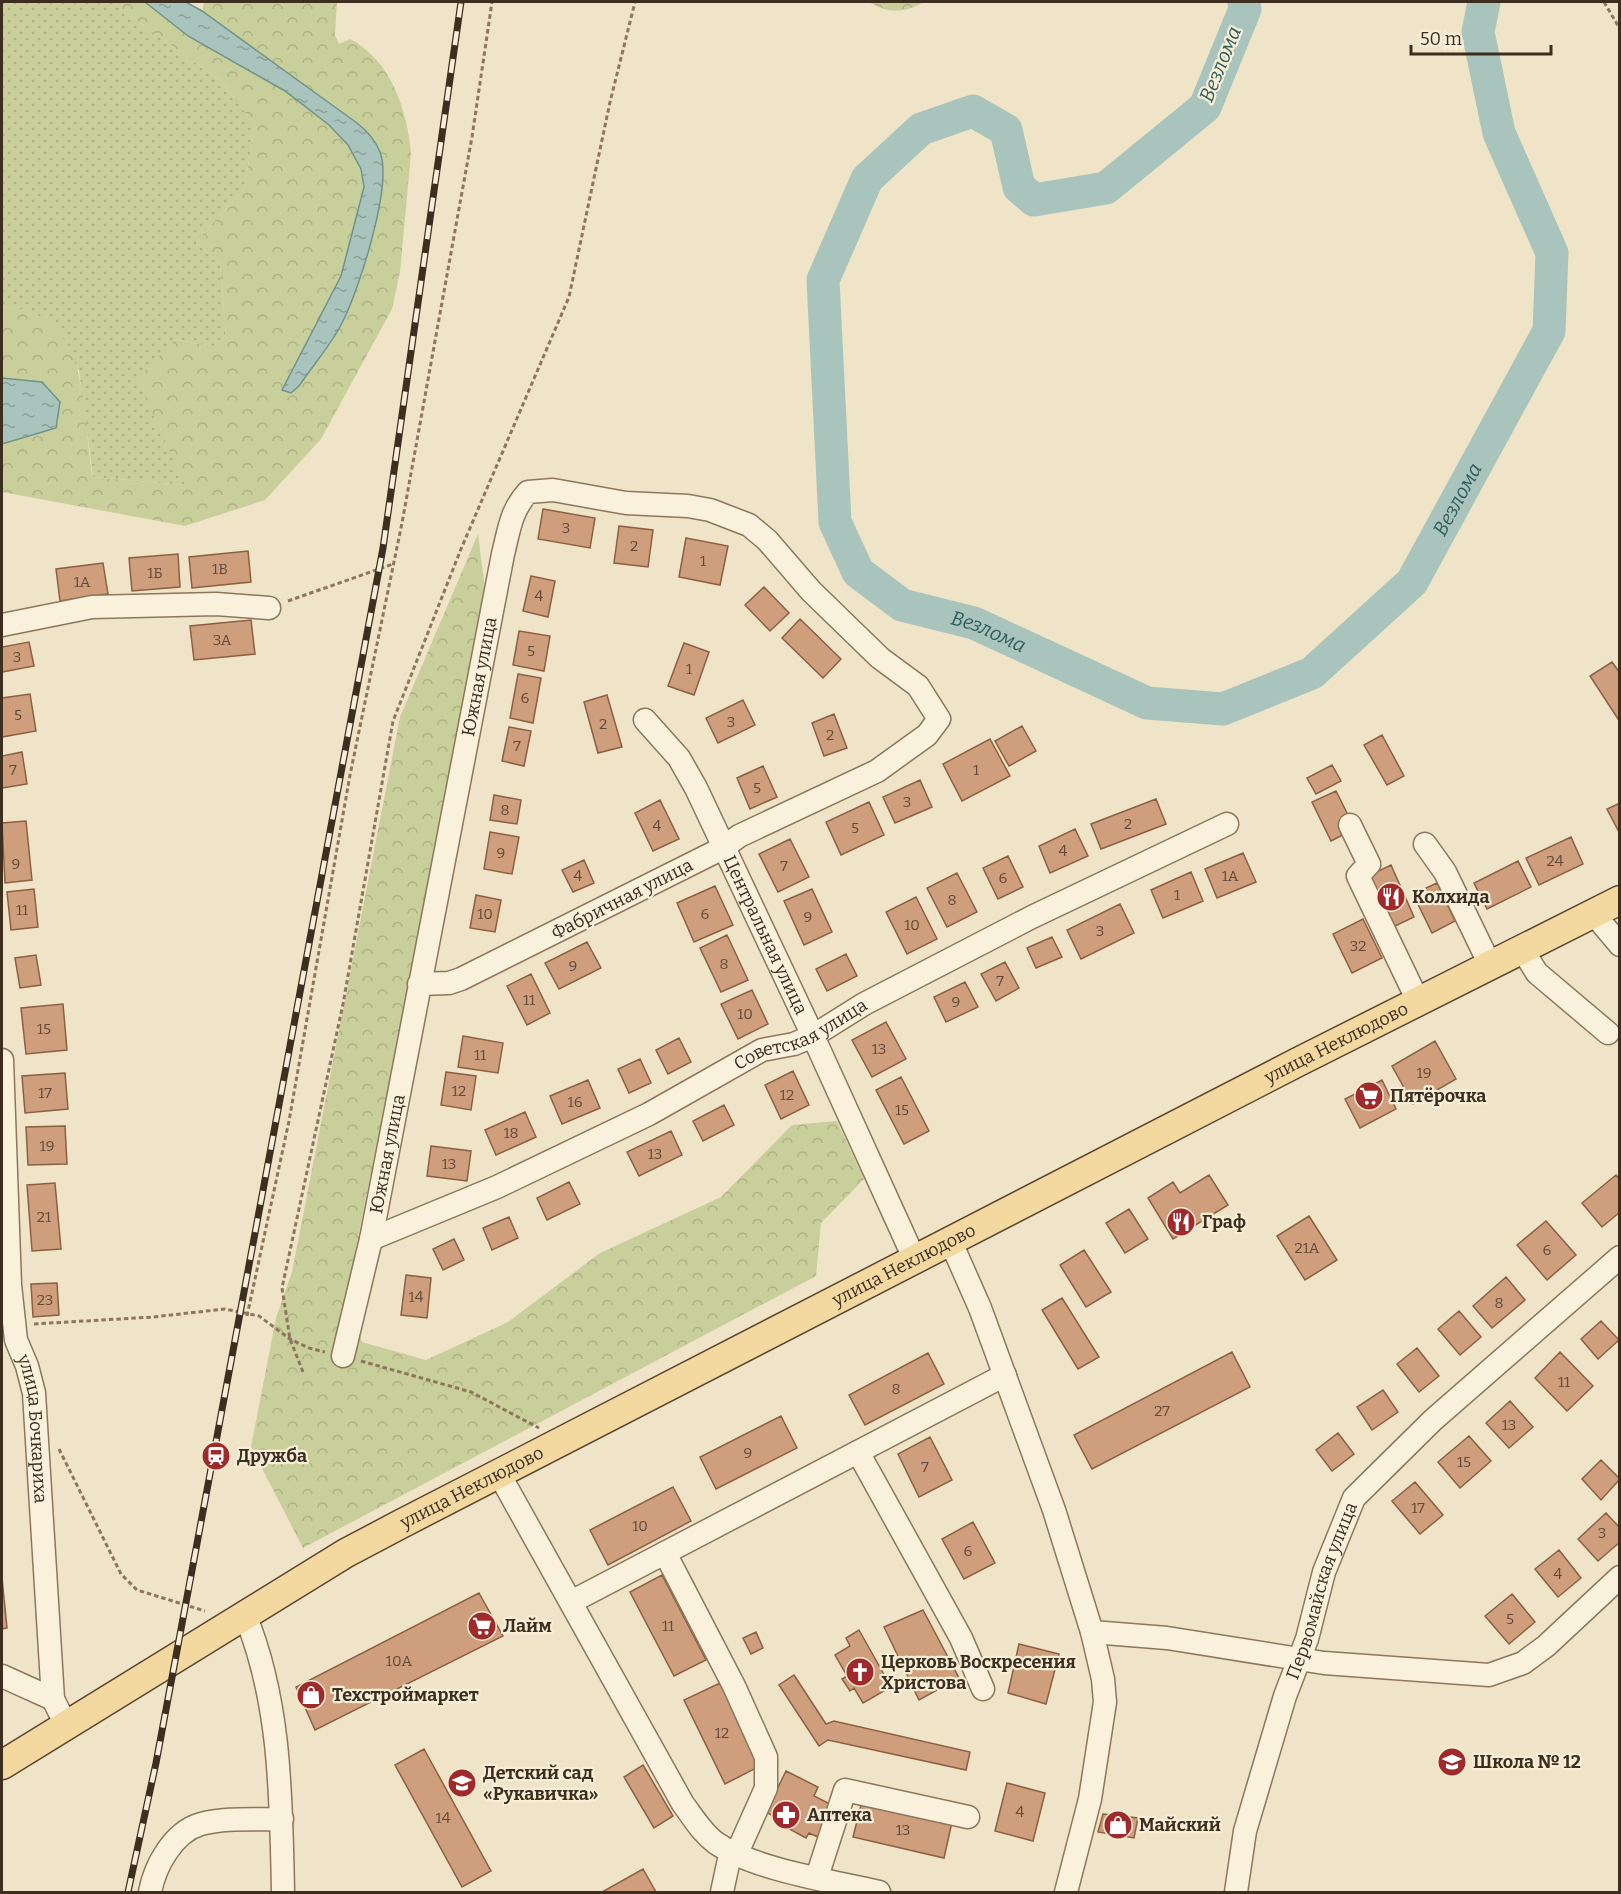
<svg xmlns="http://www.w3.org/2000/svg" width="1621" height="1894" viewBox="0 0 1621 1894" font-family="Bitter,serif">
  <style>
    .grass { fill: url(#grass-dots) }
    .forest { fill: url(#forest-crowns) }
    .water { fill: url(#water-ripples); stroke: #6f938a; stroke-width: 1.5 }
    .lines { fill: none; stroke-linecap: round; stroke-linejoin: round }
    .river { stroke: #a9c4bc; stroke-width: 33 }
    .building { fill: #cf9f7d; stroke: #8d5f41; stroke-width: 1.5 }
    .minor-casing { stroke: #8d765c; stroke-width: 25 }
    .major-casing { stroke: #5b4430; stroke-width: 31 }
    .path { stroke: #8d765c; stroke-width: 3; stroke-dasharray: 4.5 3; stroke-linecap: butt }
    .minor { stroke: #faf1dc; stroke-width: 22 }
    .major { stroke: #f3d9a0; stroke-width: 28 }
    .rail-casing { stroke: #3d2e20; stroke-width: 7 }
    .rail { stroke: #f7eed8; stroke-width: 4.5; stroke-dasharray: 14; stroke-linecap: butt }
    .labels { text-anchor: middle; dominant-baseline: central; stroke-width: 4.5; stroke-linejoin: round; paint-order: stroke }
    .number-label { font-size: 15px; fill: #624a37 }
    .street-label { font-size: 18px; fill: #3d2e20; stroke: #f7eed8 }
    .poi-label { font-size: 18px; font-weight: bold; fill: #3d2e20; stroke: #f7eed8; text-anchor: start }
    .water-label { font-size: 20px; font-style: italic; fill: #2f5d5a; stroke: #f7eed8 }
  </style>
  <defs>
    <pattern id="grass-dots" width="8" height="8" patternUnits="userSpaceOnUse" patternTransform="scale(1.5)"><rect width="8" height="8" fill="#c9cf9b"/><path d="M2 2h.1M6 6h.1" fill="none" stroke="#aeb285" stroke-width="1.8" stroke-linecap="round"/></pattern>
    <pattern id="forest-crowns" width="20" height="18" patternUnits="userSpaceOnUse" patternTransform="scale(1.5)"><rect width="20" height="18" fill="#c9cf9b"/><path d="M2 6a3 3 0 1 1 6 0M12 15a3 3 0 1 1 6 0" fill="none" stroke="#aeb285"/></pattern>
    <pattern id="water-ripples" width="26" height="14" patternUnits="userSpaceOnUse" patternTransform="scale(1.5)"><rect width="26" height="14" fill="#a9c4bc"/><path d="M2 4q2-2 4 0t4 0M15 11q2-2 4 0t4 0" fill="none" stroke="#8ba098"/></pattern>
  </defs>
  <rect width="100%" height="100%" fill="#f0e4c8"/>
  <path class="grass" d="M2 2H111L222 82 255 126 244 189 196 242 220 265 226 337 212 347 176 339 185 485 93 477 79 371 25 310 2 307Z"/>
  <path class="forest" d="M111 2H145L188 36 285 91 329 125 348 145 361 169 364 187 341 276 283 390 291 392 343 322 364 266 384 172 357 123 202 11 204 2H337L335 35 339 44 350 39C391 60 407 110 411 153L400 272 392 309 321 439 265 500 185 526 2 492V444L55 428 42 382 2 378V307C9 308 18 308 25 310 92 330 82 422 93 477L185 485 137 379 176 339 212 347 226 337 220 265 196 242 244 189 255 126 222 82Z
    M869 2H924C904 13 888 14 869 2Z
    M478 534 486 597 347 1293 362 1342 426 1360 508 1322 600 1253 721 1197 792 1125 837 1121 864 1179 821 1223 816 1276 303 1548 251 1447 276 1318 292 1272 400 717Z"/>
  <path class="water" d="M145 2H186L202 11 357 123C367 131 375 139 380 152 393 185 359 289 343 321 332 344 313 365 299 386L291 393 282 390 341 276 364 187 361 169 348 145 329 125 285 91 188 36Z
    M2 378 42 382 60 402 56 428 2 444Z"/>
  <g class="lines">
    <path class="river" id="s1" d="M1244 2 1245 9 1205 107 1106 188 1034 200 1019 187 1006 130 973 111 921 129 867 179 823 280 835 522 858 572 902 605 974 623 1147 703 1223 709 1312 673 1412 582 1549 331 1552 253 1499 133 1478 32 1484 2"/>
  </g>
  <path class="building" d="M543 509 595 518 590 548 538 539Z
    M619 526 653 530 648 567 614 563Z
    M686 538 728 546 720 585 679 577Z
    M248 551 251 582 192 588 189 557Z
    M178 554 180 587 132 591 129 558Z
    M103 563 108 594 60 601 56 569Z
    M531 576 555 581 548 617 523 611Z
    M764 587 789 613 770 631 745 605Z
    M800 619 841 659 823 678 782 638Z
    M251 620 255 654 194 660 190 626Z
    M519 631 550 636 544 671 513 665Z
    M29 642 34 666 2 672V647Z
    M684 643 709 652 694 695 668 686Z
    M1612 662 1620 673V722L1590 676Z
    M518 674 541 678 533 723 510 718Z
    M30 694 36 731 2 737V698Z
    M607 695 622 747 598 753 584 702Z
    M743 700 755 725 718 743 706 718Z
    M834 714 847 748 824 756 812 723Z
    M1022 726 1036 751 1009 766 995 741Z
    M509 727 531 731 524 766 502 761Z
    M1382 735 1404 776 1387 785 1364 745Z
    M990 739 1010 776 962 801 943 764Z
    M22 752 27 784 2 788V756Z
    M1332 765 1341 781 1316 794 1307 778Z
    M763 766 777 797 750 809 737 778Z
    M920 780 932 807 895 823 883 797Z
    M1336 791 1355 829 1331 841 1312 802Z
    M494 795 521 800 517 824 490 820Z
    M1156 799 1166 824 1101 849 1091 824Z
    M660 800 679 839 653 851 635 813Z
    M869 802 884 835 841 855 826 822Z
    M1620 803V834L1607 809Z
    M26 821 32 880 5 883 2 823Z
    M1075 829 1088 856 1050 873 1039 846Z
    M490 832 519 837 512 874 484 869Z
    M1571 837 1583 864 1539 885 1526 858Z
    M790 839 809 877 778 892 759 854Z
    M1243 853 1256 882 1217 898 1205 869Z
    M1008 856 1023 887 998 899 983 868Z
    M584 860 594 883 573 892 562 870Z
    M1518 861 1531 887 1487 909 1474 883Z
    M1391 865 1414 917 1391 928 1368 876Z
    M1191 872 1203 901 1163 918 1151 890Z
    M957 873 977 912 947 927 927 888Z
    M1437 883 1455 921 1432 933 1413 894Z
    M715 886 733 925 694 942 677 903Z
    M34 889 38 927 11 930 7 892Z
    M812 889 832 932 804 945 784 901Z
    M476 895 501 900 495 932 470 928Z
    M916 897 937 939 907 954 886 912Z
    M1120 904 1134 933 1081 959 1067 930Z
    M1363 919 1382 958 1352 973 1333 934Z
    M727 935 748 980 721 992 700 948Z
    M1052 937 1062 957 1036 968 1027 948Z
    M587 942 601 968 559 989 545 963Z
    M846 954 857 976 827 991 816 969Z
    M36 955 41 985 20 988 15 958Z
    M1005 962 1019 988 996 1001 981 974Z
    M531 974 550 1013 527 1025 507 986Z
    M965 982 978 1007 946 1022 934 997Z
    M752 990 768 1024 738 1039 721 1004Z
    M63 1004 67 1050 26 1054 21 1008Z
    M886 1022 906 1059 872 1077 852 1040Z
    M463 1036 503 1043 498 1073 458 1067Z
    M679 1038 691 1062 668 1074 656 1050Z
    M1435 1041 1456 1079 1413 1104 1392 1066Z
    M640 1059 651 1083 629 1093 618 1069Z
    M793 1071 809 1105 781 1119 765 1085Z
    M446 1072 476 1076 471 1110 441 1105Z
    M65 1073 68 1109 25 1113 22 1076Z
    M901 1077 929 1131 904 1144 876 1090Z
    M588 1080 600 1108 562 1124 550 1096Z
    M1382 1080 1396 1109 1360 1128 1345 1099Z
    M724 1105 734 1125 703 1141 693 1121Z
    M525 1112 536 1137 496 1155 485 1130Z
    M65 1126 67 1164 28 1165 26 1127Z
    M671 1131 682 1155 639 1176 627 1152Z
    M431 1146 471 1151 467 1181 427 1176Z
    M1209 1175 1228 1205 1173 1239 1148 1198 1173 1182 1180 1193Z
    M1616 1175 1620 1180V1212L1602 1227 1582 1203Z
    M569 1182 580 1204 547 1220 537 1198Z
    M55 1183 61 1249 32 1251 27 1185Z
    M1129 1209 1148 1239 1125 1253 1106 1223Z
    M1309 1216 1337 1260 1305 1280 1277 1236Z
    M509 1217 518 1238 492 1250 483 1228Z
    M1546 1221 1576 1255 1547 1280 1517 1245Z
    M454 1239 464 1260 443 1270 433 1249Z
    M1084 1250 1111 1292 1086 1307 1060 1265Z
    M406 1275 431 1278 427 1318 401 1315Z
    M1506 1277 1525 1300 1492 1328 1473 1306Z
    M57 1283 59 1315 33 1317 31 1284Z
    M1062 1298 1099 1357 1078 1369 1042 1310Z
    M1459 1311 1481 1337 1460 1355 1438 1329Z
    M1601 1321 1619 1340 1598 1359 1581 1339Z
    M1417 1348 1439 1376 1419 1392 1397 1364Z
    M1232 1352 1250 1387 1092 1469 1074 1435Z
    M1560 1352 1593 1386 1567 1411 1535 1378Z
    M928 1353 944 1384 865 1425 849 1395Z
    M1383 1390 1398 1412 1372 1430 1357 1407Z
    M1510 1401 1533 1427 1509 1448 1486 1423Z
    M781 1416 797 1448 716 1489 700 1457Z
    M1338 1433 1354 1454 1332 1471 1316 1450Z
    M1469 1436 1491 1461 1460 1488 1438 1462Z
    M930 1437 952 1480 919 1497 898 1454Z
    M1601 1460 1620 1479 1601 1500 1582 1479Z
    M1415 1482 1443 1515 1420 1534 1392 1501Z
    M673 1487 691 1521 608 1565 590 1530Z
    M1606 1513 1620 1528V1542L1598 1561 1578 1539Z
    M973 1522 995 1563 964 1579 942 1539Z
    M1559 1550 1581 1578 1558 1597 1535 1569Z
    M662 1575 706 1660 674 1676 630 1592Z
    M2 1578 7 1628 2 1629Z
    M479 1593 503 1636 315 1730 296 1687Z
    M1512 1594 1535 1622 1509 1644 1485 1616Z
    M923 1610 959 1678 919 1700 884 1627Z
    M859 1630 891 1687 863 1703 854 1688 850 1691 842 1679 847 1676 835 1655 850 1646 846 1638Z
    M756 1632 763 1648 751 1654 743 1638Z
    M1019 1644 1059 1654 1046 1704 1008 1693Z
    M794 1675 826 1724 834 1721 970 1752 966 1770 828 1740 819 1746 779 1685Z
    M720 1683 760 1766 725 1784 684 1700Z
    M424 1749 491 1871 462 1887 395 1765Z
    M643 1765 673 1816 654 1828 624 1777Z
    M786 1771 818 1787 814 1796 836 1807 820 1838 809 1833 806 1838 773 1820 775 1817 766 1812Z
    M1007 1783 1045 1793 1033 1841 995 1831Z
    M862 1801 952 1822 944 1858 853 1837Z
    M1103 1814 1138 1818 1134 1838 1098 1832Z
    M643 1869 656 1892H602Z"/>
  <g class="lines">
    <g class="minor-casing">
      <g id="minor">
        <path d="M2 625 92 607 216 604 269 608"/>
        <path id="s2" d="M645 720 679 758 696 788 813 1036 914 1258"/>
        <path d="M1350 825 1369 864 1358 876 1418 1001"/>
        <path d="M1425 844 1445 872 1490 965"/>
        <path d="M1593 913 1620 945"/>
        <path d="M1522 949 1537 973 1608 1033"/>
        <path id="s3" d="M2 1060 10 1285 16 1340 27 1366 34 1393 53 1699 66 1725"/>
        <path id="s4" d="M371 1239 497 1187 649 1114 762 1050 794 1044 813 1036 864 1004 1032 917 1227 824"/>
        <path d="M950 1240 980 1308 1054 1510 1092 1632 1103 1679 1105 1702 1090 1799 1066 1892"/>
        <path id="s5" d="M343 1356 371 1239 503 554C509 530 511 510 528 492L553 490 626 503 688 506 710 510 749 525 767 540 811 591 880 658 918 686 939 719 927 735 877 771 739 836 723 848 461 979 449 983 419 984"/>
        <path d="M858 1452 961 1638 983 1689"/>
        <path d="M498 1472 683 1804C693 1817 702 1833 716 1843 755 1870 832 1881 879 1892"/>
        <path d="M665 1553 734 1686 766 1757V1788L737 1853"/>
        <path d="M571 1602 1005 1375"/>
        <path d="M245 1615C281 1702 281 1799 283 1892"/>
        <path d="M1092 1632 1167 1638 1324 1663 1489 1675 1523 1663 1546 1646 1620 1577"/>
        <path d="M2 1676 53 1699"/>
        <path d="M817 1877 845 1790 968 1817"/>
        <path d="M150 1892C155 1866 173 1832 201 1824 226 1817 257 1820 282 1819"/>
        <path d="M722 1892 731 1850"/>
        <path id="s6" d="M1236 1892 1245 1831 1285 1696 1307 1639 1324 1572 1354 1498 1433 1420 1620 1257"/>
      </g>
    </g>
    <g class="major-casing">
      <g id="major">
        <path id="s7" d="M2 1765 346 1553 399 1525 1298 1062 1620 900"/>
      </g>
    </g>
    <path class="path" d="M1604 2 1620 29
      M288 601 393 564
      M247 1316 289 1121 350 775 402 523 472 137 492 2
      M34 1324 153 1317 225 1309 259 1316 290 1339 309 1348 325 1352
      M361 1361 471 1392 539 1428
      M303 1372 290 1339 282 1288 343 1004 393 721 461 549 569 297 610 102 635 2
      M59 1449 121 1574 137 1590 205 1611"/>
    <use href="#minor" class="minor"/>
    <use href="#major" class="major"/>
    <g class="rail-casing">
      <path id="rail" d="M128 1892 156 1763 383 548 461 2"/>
    </g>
    <use href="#rail" class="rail"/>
  </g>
  <defs>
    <g id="restaurant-disc" transform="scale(1.5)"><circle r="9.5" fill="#9e2a2b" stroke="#f7eed8"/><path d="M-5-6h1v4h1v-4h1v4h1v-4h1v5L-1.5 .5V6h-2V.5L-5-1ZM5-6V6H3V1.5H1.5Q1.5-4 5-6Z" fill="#fff"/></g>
    <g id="supermarket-disc" transform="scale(1.5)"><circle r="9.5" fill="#9e2a2b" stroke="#f7eed8"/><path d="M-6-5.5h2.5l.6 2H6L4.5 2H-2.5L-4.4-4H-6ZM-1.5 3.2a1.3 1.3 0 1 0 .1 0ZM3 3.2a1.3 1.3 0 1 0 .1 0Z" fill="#fff"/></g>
    <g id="station-disc" transform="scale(1.5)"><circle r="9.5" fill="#9e2a2b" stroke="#f7eed8"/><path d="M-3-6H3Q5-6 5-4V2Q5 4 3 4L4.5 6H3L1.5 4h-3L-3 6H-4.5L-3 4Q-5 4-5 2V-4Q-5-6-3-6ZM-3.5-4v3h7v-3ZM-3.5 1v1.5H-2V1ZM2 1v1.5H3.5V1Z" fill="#fff"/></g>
    <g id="church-disc" transform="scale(1.5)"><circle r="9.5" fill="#9e2a2b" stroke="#f7eed8"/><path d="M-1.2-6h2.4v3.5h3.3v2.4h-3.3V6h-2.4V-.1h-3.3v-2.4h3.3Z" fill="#fff"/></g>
    <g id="shop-disc" transform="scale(1.5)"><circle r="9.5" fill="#9e2a2b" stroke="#f7eed8"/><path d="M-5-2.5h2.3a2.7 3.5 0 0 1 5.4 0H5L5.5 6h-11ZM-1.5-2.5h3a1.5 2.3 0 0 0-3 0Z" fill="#fff"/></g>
    <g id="school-disc" transform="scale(1.5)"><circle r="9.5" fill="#9e2a2b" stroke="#f7eed8"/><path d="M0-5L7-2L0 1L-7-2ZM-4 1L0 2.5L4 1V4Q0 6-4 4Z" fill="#fff"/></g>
    <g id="pharmacy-disc" transform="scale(1.5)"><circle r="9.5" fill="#9e2a2b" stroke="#f7eed8"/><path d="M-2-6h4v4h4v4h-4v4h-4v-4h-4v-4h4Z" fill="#fff"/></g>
  </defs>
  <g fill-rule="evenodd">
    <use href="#restaurant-disc" x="1391" y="897"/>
    <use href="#supermarket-disc" x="1369" y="1096"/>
    <use href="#restaurant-disc" x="1181" y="1222"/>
    <use href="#station-disc" x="216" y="1456"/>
    <use href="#supermarket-disc" x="482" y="1626"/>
    <use href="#church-disc" x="860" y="1672"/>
    <use href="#shop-disc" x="311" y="1695"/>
    <use href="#school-disc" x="1452" y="1762"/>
    <use href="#school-disc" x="462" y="1783"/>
    <use href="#pharmacy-disc" x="786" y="1815"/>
    <use href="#shop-disc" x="1118" y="1825"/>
  </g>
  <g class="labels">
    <g class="number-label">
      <text x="566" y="528">3</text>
      <text x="634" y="546">2</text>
      <text x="703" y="561">1</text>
      <text x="220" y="569">1В</text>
      <text x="155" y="573">1Б</text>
      <text x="82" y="582">1А</text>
      <text x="539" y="596">4</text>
      <text x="222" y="640">3А</text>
      <text x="531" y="651">5</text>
      <text x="17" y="657">3</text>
      <text x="689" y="669">1</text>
      <text x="525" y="698">6</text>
      <text x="18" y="715">5</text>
      <text x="731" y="722">3</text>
      <text x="603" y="724">2</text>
      <text x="830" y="735">2</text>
      <text x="517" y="746">7</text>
      <text x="13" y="770">7</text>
      <text x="976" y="770">1</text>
      <text x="757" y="788">5</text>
      <text x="907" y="802">3</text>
      <text x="505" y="810">8</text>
      <text x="1128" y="824">2</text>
      <text x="657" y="826">4</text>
      <text x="855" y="828">5</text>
      <text x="1063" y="851">4</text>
      <text x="501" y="853">9</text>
      <text x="1555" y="861">24</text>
      <text x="16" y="864">9</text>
      <text x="784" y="866">7</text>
      <text x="578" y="876">4</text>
      <text x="1230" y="876">1А</text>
      <text x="1003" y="878">6</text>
      <text x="1177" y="895">1</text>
      <text x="952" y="900">8</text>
      <text x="22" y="910">11</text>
      <text x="485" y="914">10</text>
      <text x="705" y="914">6</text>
      <text x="808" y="917">9</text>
      <text x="912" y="925">10</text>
      <text x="1100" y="931">3</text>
      <text x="1358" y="946">32</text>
      <text x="724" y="964">8</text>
      <text x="573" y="966">9</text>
      <text x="1000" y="981">7</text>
      <text x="529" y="1000">11</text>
      <text x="956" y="1002">9</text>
      <text x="745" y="1014">10</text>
      <text x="44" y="1029">15</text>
      <text x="879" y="1049">13</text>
      <text x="480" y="1055">11</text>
      <text x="1424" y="1073">19</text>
      <text x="459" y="1091">12</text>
      <text x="45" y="1093">17</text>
      <text x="787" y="1095">12</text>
      <text x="575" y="1102">16</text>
      <text x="902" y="1110">15</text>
      <text x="511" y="1133">18</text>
      <text x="47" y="1146">19</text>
      <text x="655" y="1154">13</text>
      <text x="449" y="1164">13</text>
      <text x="44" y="1217">21</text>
      <text x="1307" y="1248">21А</text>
      <text x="1547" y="1250">6</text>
      <text x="416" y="1297">14</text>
      <text x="45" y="1300">23</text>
      <text x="1499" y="1303">8</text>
      <text x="1564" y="1382">11</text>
      <text x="896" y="1389">8</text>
      <text x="1162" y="1411">27</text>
      <text x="1509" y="1425">13</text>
      <text x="748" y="1453">9</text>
      <text x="1464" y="1462">15</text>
      <text x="925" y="1467">7</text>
      <text x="1418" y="1508">17</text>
      <text x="640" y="1526">10</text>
      <text x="1602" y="1533">3</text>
      <text x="968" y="1551">6</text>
      <text x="1558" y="1574">4</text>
      <text x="1510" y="1619">5</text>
      <text x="668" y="1626">11</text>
      <text x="399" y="1661">10А</text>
      <text x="722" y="1733">12</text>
      <text x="1020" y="1812">4</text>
      <text x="443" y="1818">14</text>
      <text x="903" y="1830">13</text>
    </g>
    <g class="street-label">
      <text stroke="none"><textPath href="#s5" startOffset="693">Южная улица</textPath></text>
      <text transform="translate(622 899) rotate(-27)">Фабричная улица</text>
      <text stroke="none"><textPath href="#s2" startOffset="248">Центральная улица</textPath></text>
      <text stroke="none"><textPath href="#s4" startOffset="477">Советская улица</textPath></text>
      <text stroke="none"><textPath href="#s7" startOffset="1518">улица Неклюдово</textPath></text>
      <text stroke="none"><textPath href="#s5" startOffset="207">Южная улица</textPath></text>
      <text stroke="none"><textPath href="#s7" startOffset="1032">улица Неклюдово</textPath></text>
      <text stroke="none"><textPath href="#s3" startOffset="372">улица Бочкариха</textPath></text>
      <text stroke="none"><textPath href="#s7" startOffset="546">улица Неклюдово</textPath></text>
      <text stroke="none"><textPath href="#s6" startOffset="314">Первомайская улица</textPath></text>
    </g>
    <g class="poi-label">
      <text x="1412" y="897">Колхида</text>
      <text x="1390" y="1096">Пятёрочка</text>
      <text x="1202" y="1222">Граф</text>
      <text x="237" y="1456">Дружба</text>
      <text x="503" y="1626">Лайм</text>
      <text x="881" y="1662">Церковь Воскресения<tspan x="881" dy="21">Христова</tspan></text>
      <text x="332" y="1695">Техстроймаркет</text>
      <text x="1473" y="1762">Школа № 12</text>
      <text x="483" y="1773">Детский сад<tspan x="483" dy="21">«Рукавичка»</tspan></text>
      <text x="807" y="1815">Аптека</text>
      <text x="1139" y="1825">Майский</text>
    </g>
    <g class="water-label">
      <text transform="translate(1220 64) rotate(-68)">Везлома</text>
      <text stroke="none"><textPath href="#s1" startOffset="1688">Везлома</textPath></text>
      <text stroke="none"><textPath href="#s1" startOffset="1112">Везлома</textPath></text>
    </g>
  </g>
  <rect width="1621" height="1894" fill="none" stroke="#3d2e20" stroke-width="6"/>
  <path d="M1411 45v9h140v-9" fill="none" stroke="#3d2e20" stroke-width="3"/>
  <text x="1420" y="45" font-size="18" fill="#3d2e20" stroke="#f7eed8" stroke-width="4.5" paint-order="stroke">50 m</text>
</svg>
